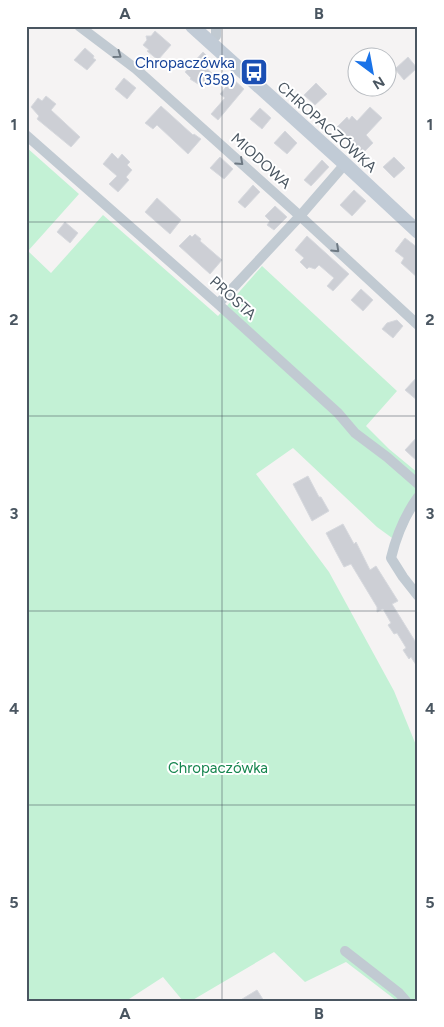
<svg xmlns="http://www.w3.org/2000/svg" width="444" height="1027" viewBox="0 0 444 1027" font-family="Figtree,sans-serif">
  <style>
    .green { fill: #c3f1d5 }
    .building { fill: #cdcfd5; stroke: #d7d9de }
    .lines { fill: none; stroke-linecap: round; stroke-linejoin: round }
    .street { stroke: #c1cad2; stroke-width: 10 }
    .secondary { stroke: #c1cbd6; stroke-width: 14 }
    .oneway { stroke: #6e7983 }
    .grid { fill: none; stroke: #4a5661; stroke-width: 1; stroke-opacity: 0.55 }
    .labels { text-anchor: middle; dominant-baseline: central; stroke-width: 4; stroke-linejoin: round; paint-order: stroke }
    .transit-label { font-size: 15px; fill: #164399; stroke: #fff; text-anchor: end }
    .street-label { font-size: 15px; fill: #4a5661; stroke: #fff }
    .park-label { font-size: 15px; fill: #17864f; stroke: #fff }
    .neatline { fill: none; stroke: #4a5661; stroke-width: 2 }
    .grid-label { font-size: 16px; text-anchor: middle; font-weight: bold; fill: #4a5661 }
  </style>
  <rect width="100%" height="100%" fill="#f5f3f3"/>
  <path class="green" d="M26 147 79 194 28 251 51 273 103 215 218 316 262 266 397 391 366 426 389 449 418 473V501L399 543 377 527 293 448 256 474 329 572 394 691 418 750V1001H397L346 962 305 982 274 952 191 1001H183L163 977 126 1001H26Z"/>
  <path class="building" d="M155 31 171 45 158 60 147 51 149 50 143 45 147 40 146 36H151Z
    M85 48 94 56 93 58 96 60 87 70 74 60Z
    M203 52 210 59 204 66 213 74 203 87 190 79 191 78 185 72Z
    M408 57 417 68 404 80 395 69Z
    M124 78 136 88 127 99 115 89Z
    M233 79 244 89 218 120 211 114 225 98 220 94Z
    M316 83 327 94 315 105 304 95Z
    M46 96 56 104 51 110 80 137 71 147 37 119 39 116 31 107 38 98 42 101Z
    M161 106 193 135 194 134 201 139 188 154 157 125 153 129 145 123Z
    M370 107 382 118 366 135 373 143 363 153 337 127 347 117 349 120 352 116 357 121Z
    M260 108 271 118 262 129 250 119Z
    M285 131 297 143 287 154 274 143Z
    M112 153 118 159 122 154 130 162 127 165 132 170 126 177 129 180 118 192 109 184 117 176 103 164Z
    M220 157 233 169 224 179 210 168Z
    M394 157 405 168 394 178 383 167Z
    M322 160 329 167 311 186 304 180Z
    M253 185 260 192 245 208 238 202Z
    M354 190 366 201 352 216 340 205Z
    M157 198 181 220 170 234 145 212Z
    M275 206 287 217 274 230 267 225 270 221 265 216Z
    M65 222 78 233 70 243 57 232Z
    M195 234 201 239 200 241 222 260 210 274 179 246 190 235 192 237Z
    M307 236 349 274 333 291 327 286 334 278 319 265 315 269 309 267 307 269 300 262 304 258 295 250Z
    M405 238 418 248V278L401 263 404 258 395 251Z
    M361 289 373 300 363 311 351 300Z
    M397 320 403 326 393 338 382 329 387 323Z
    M418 376V401L405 390Z
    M418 436V462L405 450Z
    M308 476 319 497H321L329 511 312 521 293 484Z
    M343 524 354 544 356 542 370 570 376 566 398 601 392 604 418 646V668L411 657 409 659 403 650 406 648 405 646 397 633 394 634 388 625 391 623 383 609 377 612V607L351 564 344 567 337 554 326 533Z
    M257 990 264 1001H239Z"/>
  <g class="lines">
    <path class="street" d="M79 26 136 69 300 216 418 325
      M210 42 216 36V26
      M26 135 218 304 338 413 355 433 387 457 418 484
      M218 304 300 216 345 164
      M418 497C405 515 396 537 391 558L403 577 418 596
      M345 951 399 993 406 1001"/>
    <path class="secondary" d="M192 26 345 164 418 232"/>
  </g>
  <defs><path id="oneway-chevron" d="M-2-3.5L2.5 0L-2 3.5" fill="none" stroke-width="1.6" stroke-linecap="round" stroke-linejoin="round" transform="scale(1.25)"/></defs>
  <g class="oneway">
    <use href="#oneway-chevron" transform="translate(118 55) rotate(36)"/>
    <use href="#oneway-chevron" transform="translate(240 162) rotate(42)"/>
    <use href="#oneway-chevron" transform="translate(336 249) rotate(43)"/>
  </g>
  <path class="grid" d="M222 26V1001M26 222H418M26 416H418M26 611H418M26 805H418"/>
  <defs>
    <g id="bus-square" transform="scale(1.4375)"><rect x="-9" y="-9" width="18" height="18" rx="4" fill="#1a4fb4" stroke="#fff"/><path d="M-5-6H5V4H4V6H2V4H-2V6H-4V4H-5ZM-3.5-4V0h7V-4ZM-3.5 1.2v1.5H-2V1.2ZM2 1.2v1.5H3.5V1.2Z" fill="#fff"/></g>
  </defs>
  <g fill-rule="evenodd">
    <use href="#bus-square" x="254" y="72"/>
  </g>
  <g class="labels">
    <g class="transit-label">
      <text x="235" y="63">Chropaczówka<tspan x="235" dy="17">(358)</tspan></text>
    </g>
    <g class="street-label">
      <text transform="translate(327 127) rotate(42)">CHROPACZÓWKA</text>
      <text transform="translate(261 161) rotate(42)">MIODOWA</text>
      <text transform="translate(233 298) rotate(42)">PROSTA</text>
    </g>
    <g class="park-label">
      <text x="218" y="768">Chropaczówka</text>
    </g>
  </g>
  <rect width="444" height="1027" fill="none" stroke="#ffffff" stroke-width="55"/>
  <g transform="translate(372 72) rotate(148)"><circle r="24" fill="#ffffff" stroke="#b7bbc0"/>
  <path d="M0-4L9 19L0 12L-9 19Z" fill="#1a73e8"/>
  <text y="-8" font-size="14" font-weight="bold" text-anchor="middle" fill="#4a5661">N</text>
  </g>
  <rect x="28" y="28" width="388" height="972" class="neatline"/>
  <g class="grid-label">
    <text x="125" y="19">A</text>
    <text x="319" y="19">B</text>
    <text x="14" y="130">1</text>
    <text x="430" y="130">1</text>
    <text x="14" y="325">2</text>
    <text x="430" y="325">2</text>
    <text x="14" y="519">3</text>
    <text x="430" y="519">3</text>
    <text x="14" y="714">4</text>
    <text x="430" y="714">4</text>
    <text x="14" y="908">5</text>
    <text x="430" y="908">5</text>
    <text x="125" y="1019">A</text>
    <text x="319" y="1019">B</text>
  </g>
</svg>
